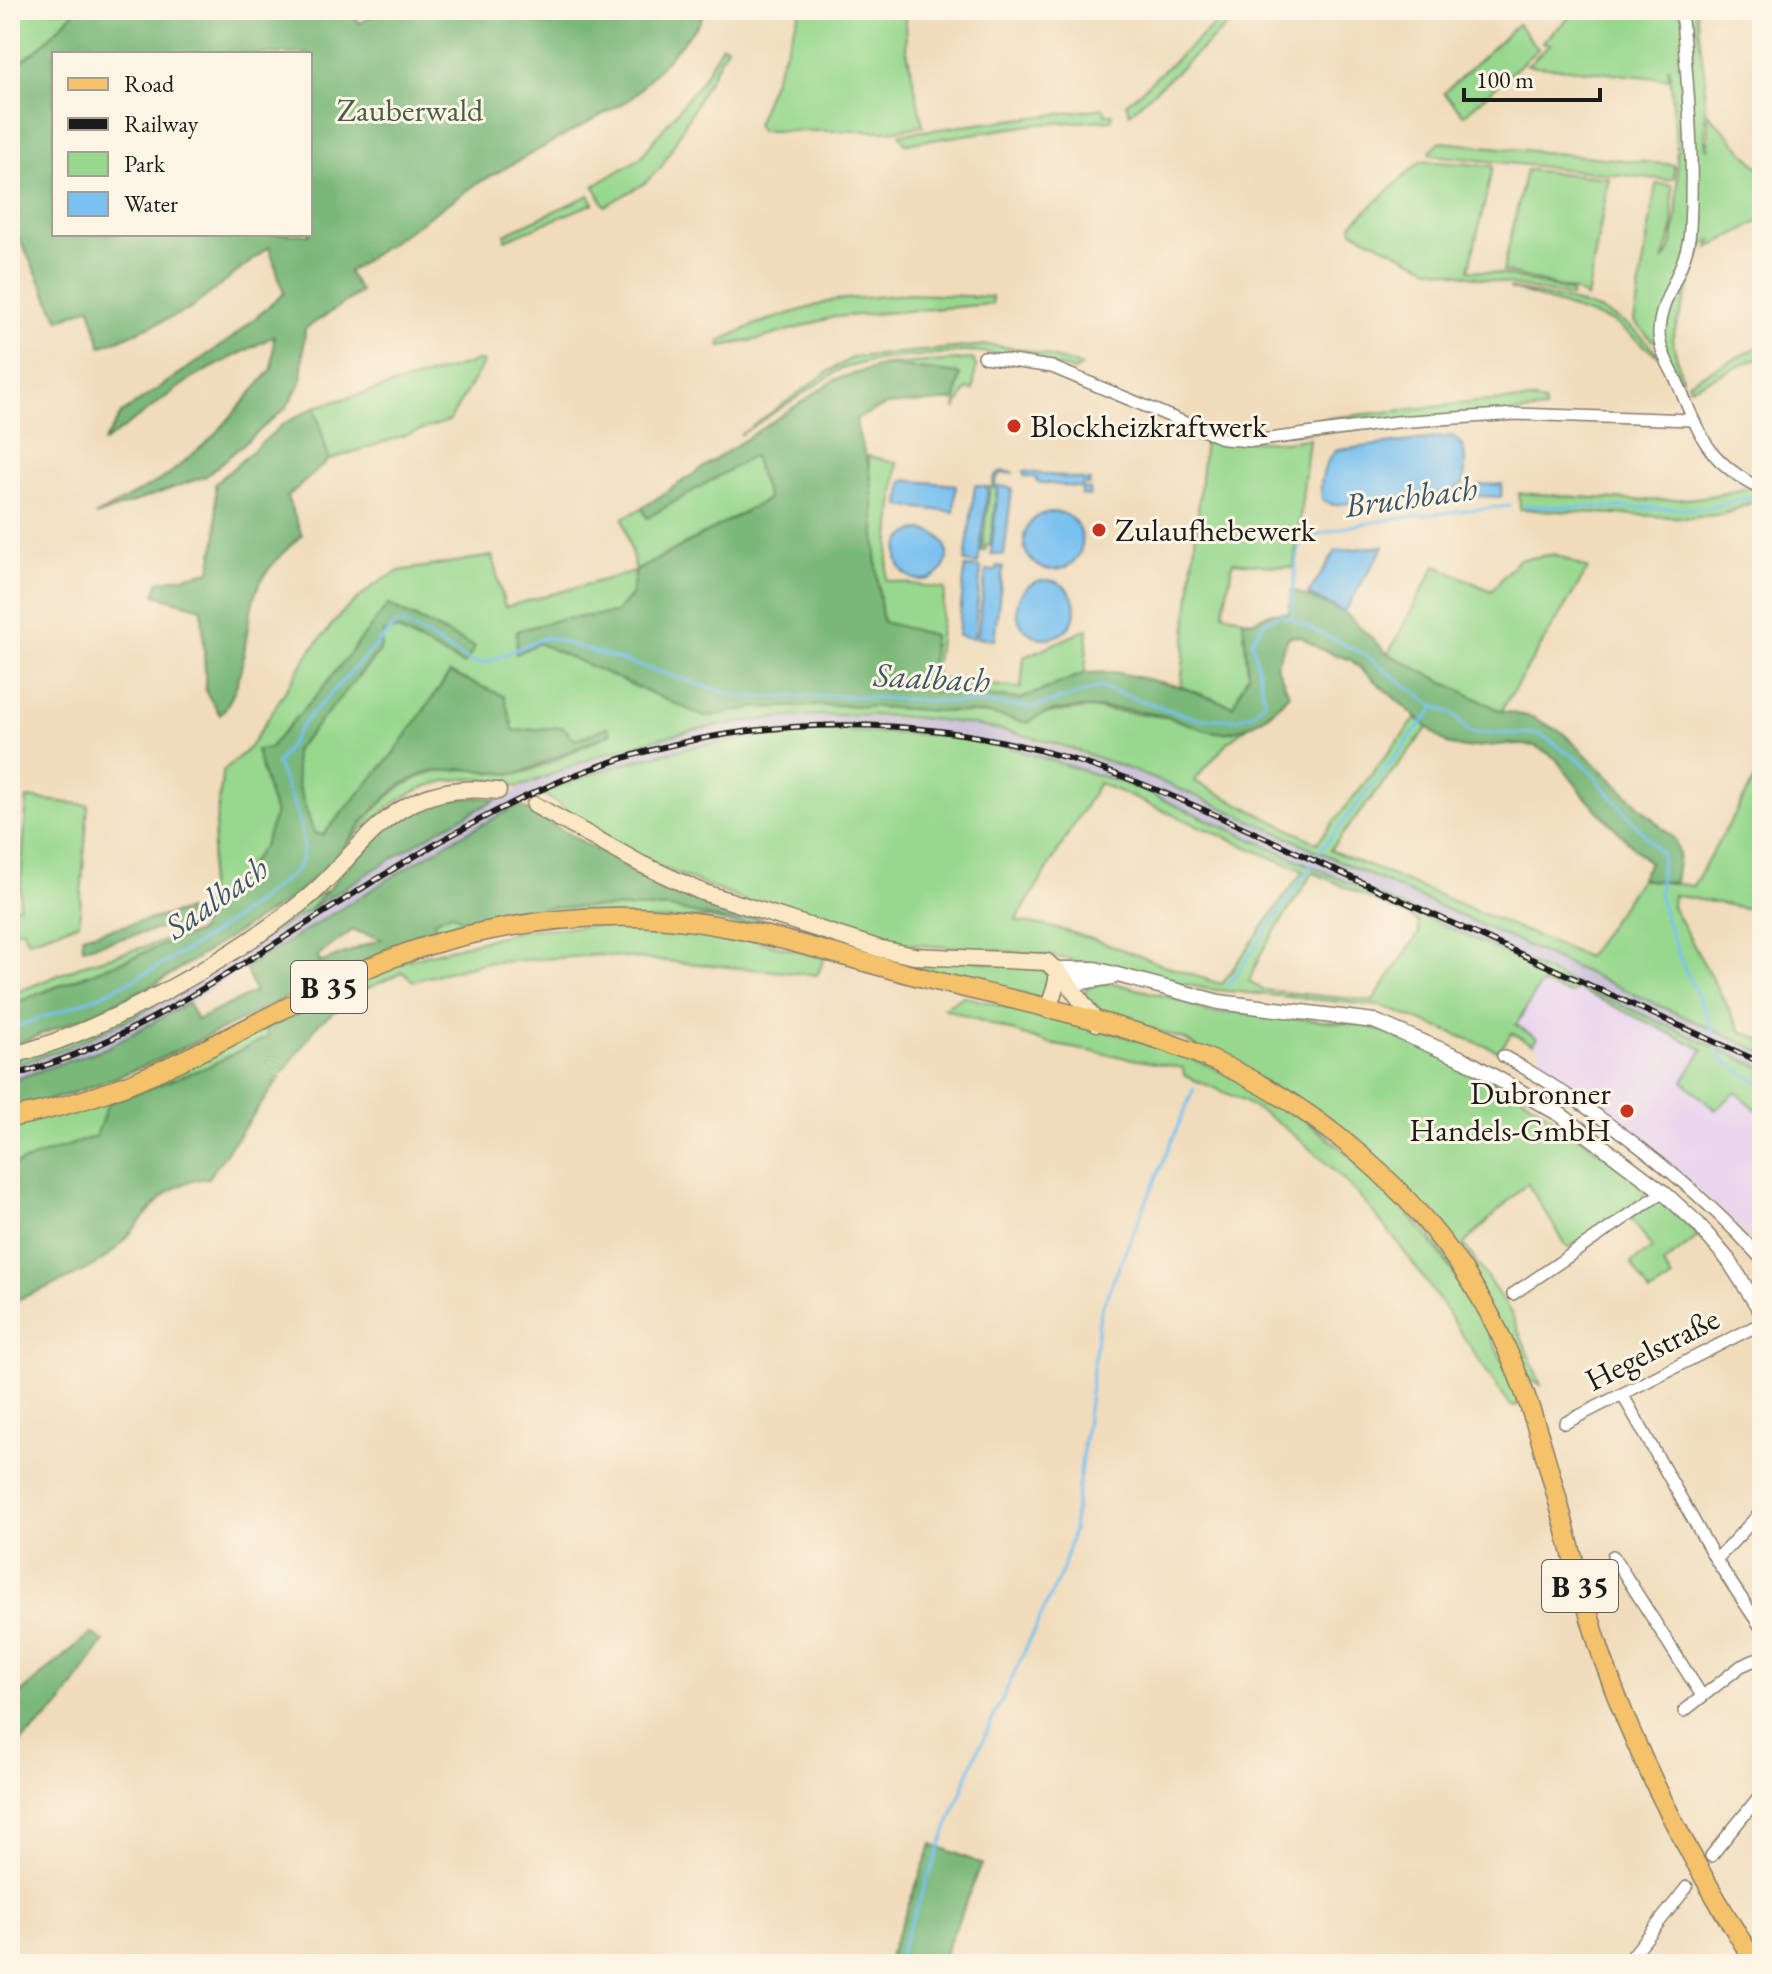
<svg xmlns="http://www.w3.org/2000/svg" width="1772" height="1974" viewBox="0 0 1772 1974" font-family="'EB Garamond',serif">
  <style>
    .built { fill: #e7d2ef }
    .industrial { fill: #c8bfd8 }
    .green { fill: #98d88e; stroke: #5a7a55; stroke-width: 2; fill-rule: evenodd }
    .forest { fill: #7ab879; stroke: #4b6a4a; stroke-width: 2; fill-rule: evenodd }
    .water { fill: #77c0f0; stroke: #4a6e86; stroke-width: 2 }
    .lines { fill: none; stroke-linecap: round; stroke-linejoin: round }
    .stream { stroke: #77c0f0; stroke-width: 3 }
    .minor-casing { stroke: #867c6c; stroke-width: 14 }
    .tertiary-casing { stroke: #867c6c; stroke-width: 17 }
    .secondary-casing { stroke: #867c6c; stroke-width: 19 }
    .primary-casing { stroke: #867c6c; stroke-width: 21 }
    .minor { stroke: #fff; stroke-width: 11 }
    .tertiary { stroke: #fff; stroke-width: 14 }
    .secondary { stroke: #fae7c3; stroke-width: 16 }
    .primary { stroke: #f3c26a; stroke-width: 18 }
    .rail-casing { stroke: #1c1c1c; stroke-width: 6 }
    .rail { stroke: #fcf5e5; stroke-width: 3; stroke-dasharray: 9; stroke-linecap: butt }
    .poi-dot { fill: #c8321e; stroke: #fcf5e5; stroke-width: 3 }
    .labels { text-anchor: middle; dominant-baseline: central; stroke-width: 6; stroke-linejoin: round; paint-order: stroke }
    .shield { fill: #fcf5e5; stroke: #5f5d58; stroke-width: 2 }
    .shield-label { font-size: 30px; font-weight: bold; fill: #1c1c1c }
    .park-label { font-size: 32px; fill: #475e44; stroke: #fcf5e5 }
    .poi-label { font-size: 32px; fill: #1c1c1c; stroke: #fcf5e5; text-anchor: start }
    .street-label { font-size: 32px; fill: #1c1c1c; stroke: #fcf5e5 }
    .water-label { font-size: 34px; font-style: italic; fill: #3c5566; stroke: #fcf5e5 }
  </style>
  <rect width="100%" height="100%" fill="#fcf5e5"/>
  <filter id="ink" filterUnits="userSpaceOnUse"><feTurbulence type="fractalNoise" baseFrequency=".0125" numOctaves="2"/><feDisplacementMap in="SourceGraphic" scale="16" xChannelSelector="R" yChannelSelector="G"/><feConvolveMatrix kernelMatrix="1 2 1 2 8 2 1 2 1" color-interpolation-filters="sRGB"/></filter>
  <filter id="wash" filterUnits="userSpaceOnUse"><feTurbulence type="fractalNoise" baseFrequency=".006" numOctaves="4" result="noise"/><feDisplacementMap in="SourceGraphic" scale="32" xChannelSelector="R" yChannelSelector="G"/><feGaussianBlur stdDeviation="1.8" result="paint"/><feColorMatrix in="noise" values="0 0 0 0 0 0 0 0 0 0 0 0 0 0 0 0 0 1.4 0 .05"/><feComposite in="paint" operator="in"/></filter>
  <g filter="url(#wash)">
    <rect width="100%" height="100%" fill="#f0dcbb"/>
    <path class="built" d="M1541 983 1570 994 1577 989 1703 1049 1683 1082 1736 1091 1762 1114V1251L1718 1206 1676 1171 1535 1070 1534 1063 1542 1050 1533 1044 1536 1038 1515 1026Z"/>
    <path class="industrial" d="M810 715 941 720 1008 732 1138 772 1234 811 1762 1052V1068L1133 786 1005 746 939 735 811 730 680 748 557 787 497 815 388 878 174 1012 106 1048 10 1081V1066L101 1034 237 955 442 828 550 774 676 734 749 721Z"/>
    <path class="green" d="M18 10 75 11 37 50 10 69V16Z
      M801 10H905L906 46 923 126 888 131H760L756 125Z
      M1231 10H1245L1130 113 1126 104Z
      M1578 10H1696L1705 80V146L1708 149V113L1762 171V220L1709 248 1712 240 1703 245 1672 339 1682 378 1679 379 1664 344 1653 341 1634 322 1656 184 1672 185 1673 230 1663 261C1689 236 1673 105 1669 66L1668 79 1527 65 1550 44 1542 42Z
      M1518 24 1538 49 1464 115 1444 93Z
      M722 45 727 47 662 166 645 183 605 206 594 186 640 158 702 80Z
      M1104 108 1105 114H1113L1111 120 1038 124 905 144 899 134Z
      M1440 142 1674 165V177L1669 180 1432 155 1430 151Z
      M1421 161 1493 166 1469 270 1502 274 1572 292 1571 297 1427 267 1353 231 1352 224Z
      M1526 170 1609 178 1587 298 1575 291 1503 271Z
      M589 195 594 203 505 240V234Z
      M1509 288C1571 302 1621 304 1662 359L1613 322Z
      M910 294 992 297V304L834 317 760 339 721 346 720 341 756 324 834 300Z
      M988 345 1023 349 1082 366 1075 371 1023 357 973 351 875 360 841 369 740 435 829 371 854 357Z
      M1762 345V356L1690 388 1688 382Z
      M973 359 976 366 973 390 967 389 955 409 960 374 884 365Z
      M478 361 484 362 449 421 329 460 315 407Z
      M1536 400 1545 404V410L1288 434 1312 420 1486 401Z
      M1205 438 1284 442 1309 439 1294 568 1233 562 1223 613 1243 619 1248 674 1234 706 1181 687Z
      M753 456 768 499 636 571 631 596 615 613 556 620 517 631V653L538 643 705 717 751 708 844 705 989 714 1028 723 1036 715 1087 708 1166 717 1224 733 1249 726 1230 740 1194 781 1317 843 1416 718 1429 726 1330 850 1587 957 1640 879 1693 886 1762 767V911L1673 895 1672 906 1741 1031 1762 1040V1052C1625 990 1488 927 1350 866 1258 824 1175 783 1078 751 928 701 760 704 611 752 581 761 554 774 525 785 512 791 495 779 481 779 422 775 381 808 344 848 374 805 409 767 466 769 482 770 499 775 515 774 534 773 592 742 611 733L608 727 575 740 562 727 514 731 450 673 394 753 323 835 314 833 298 786 293 752 383 633 396 629 417 641 474 647 389 605 319 693 269 748C271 769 275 791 275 812 274 851 231 883 205 907L223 771 250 747 311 650 341 614 374 585 399 571 492 556 505 607 636 571 623 518 642 508 648 517Z
      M868 456 897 463 886 580 945 589 934 679 1021 688 1024 657 1088 629 1085 673 1021 699 931 692 933 635 883 622C873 567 876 511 868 456Z
      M990 487 997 488 990 546 986 545 985 551H982Z
      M1749 487 1762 494V498L1724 514 1691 518 1520 509 1519 493C1596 497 1675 510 1749 487Z
      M1555 554 1588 569 1501 711 1388 654 1436 565 1491 591 1518 560Z
      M811 730 939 735 1005 746 1133 786 1762 1068V1114L1736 1092 1715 1110 1683 1081 1703 1049 1578 989 1570 994 1541 984 1516 1025 1537 1038 1533 1044 1512 1033 1499 1051 1381 1006 1207 989 1048 955 907 944 845 927V932L750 903 643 860 543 794C628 754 719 740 811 730ZM1099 783 1303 871 1222 984C1152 965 1089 930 1016 921ZM1313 872 1418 921 1419 933 1373 1001 1263 990 1249 981 1261 953Z
      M27 798 88 805 79 923 27 941 23 929 10 930V907H19Z
      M324 891V895L310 909C215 969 120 1037 10 1066V1061L99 1030Z
      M688 894 828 940 1043 970 1051 979 1044 996 1039 998 706 918 467 926 438 934 433 921 452 913 462 920 553 907 671 908 811 937Z
      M642 923 715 930 825 958 817 975 600 955 482 963 413 981 403 972 366 989 362 978 403 961 524 930Z
      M175 938 176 940 10 1005V995L88 963Z
      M1113 983 1188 1002 1208 1013 1238 1012 1369 1026 1424 1045 1521 1095 1640 1181 1646 1198 1568 1248 1527 1183 1464 1244 1511 1313 1541 1385 1528 1379 1387 1173 1186 1040 1103 1013 1083 994 1087 987Z
      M963 996C1025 1013 1090 1025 1152 1044 1322 1098 1457 1235 1519 1401L1517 1406 1512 1407 1498 1388C1427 1284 1362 1171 1250 1105 1229 1093 1205 1085 1184 1075L1183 1068 1050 1044 943 1008Z
      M265 1028 269 1037 207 1067 96 1136 10 1166V1124Z
      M1659 1199 1699 1236 1663 1264 1672 1279 1650 1293 1631 1263 1652 1248 1631 1218Z"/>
    <path class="forest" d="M76 10H345L360 23 382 10H704L699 24 631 99 478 183 348 272 361 292 305 329 301 382 286 408 206 476 95 516 167 476 214 436 272 369 274 336 192 378 103 443 122 413 232 338 284 293 269 247 189 310 101 347 90 307 59 320 10 219V69L37 50ZM310 54V234H54V54Z
      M884 365 960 374 955 400 886 405 856 419C857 441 869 457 871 479 877 527 874 574 883 622L933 635 931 692 1021 699 1085 673 1115 672 1181 687 1233 706 1248 674 1243 619 1254 621 1270 613H1289L1292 590 1344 612 1388 654 1501 711 1532 717 1563 733 1675 840 1679 854 1675 883 1640 879 1649 863 1587 799 1555 758 1536 746 1507 744 1464 748 1447 744 1351 660 1320 649 1301 637 1289 636 1276 665 1289 694C1273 713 1253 729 1227 732 1209 735 1185 721 1167 717 1135 709 1052 699 1028 723L989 714 844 705 751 708 705 717 538 643 516 654 517 631 556 620 615 613 631 596 636 571 768 499 753 456 647 518 642 508 836 379Z
      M315 407 329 460 287 497 302 535C284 552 265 568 256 592 241 634 250 678 220 715L206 692 202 608 155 595 158 582 210 571 217 534 215 484 283 424Z
      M388 605 475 647 464 665 396 629 383 633 380 651 294 752 298 786 314 833 323 835 394 753 450 673 504 696 514 731 563 727 575 740 608 727 611 733 518 774 463 769 425 773 397 787 361 824 334 860 293 897 157 983 99 1011 17 1044 10 1026V1005L200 931 205 907 240 876 263 847 275 815 256 750 269 748 319 692Z
      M478 797 498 799 442 828 310 909C367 850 384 802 478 797Z
      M519 805 626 867 687 896 826 942 671 908 553 907 462 920 452 913 433 921 438 934C290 980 164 1078 10 1110V1081L106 1048 188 1003 197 1020 255 992 245 968 450 841ZM353 930 381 939 320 963 318 955Z
      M188 910 184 923 83 948 82 936Z
      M362 978 366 989 319 1023 208 1178C156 1181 143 1230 105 1258 78 1278 40 1289 10 1303V1166L96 1136 108 1103 207 1067 268 1037 265 1028Z
      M91 1633 104 1641 59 1707 10 1752V1702Z
      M932 1844 982 1864 940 1964H886Z"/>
    <path class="water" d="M1453 436C1469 447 1465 464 1464 482L1453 491 1332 505 1323 500C1317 485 1325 459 1337 450Z
      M1001 471 1014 473 999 474 994 485 1012 488 1004 555 991 554 998 489 992 487 994 477Z
      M1024 471 1090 481 1089 485 1083 484 1082 488 1090 490 1089 496 1081 495 1082 488 1036 482 1037 478 1024 476Z
      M903 480 956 485 954 512 900 506Z
      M1502 484 1501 497 1477 496 1478 485Z
      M975 485 988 487 978 564 965 562Z
      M1024 541a29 29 0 1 1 58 0a29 29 0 1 1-58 0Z
      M897 555a25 25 0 1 1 50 0a25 25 0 1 1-50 0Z
      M1384 546 1344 612 1308 594 1336 551Z
      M997 566 1003 567 994 640 977 638 986 570 996 571Z
      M965 567 981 568 974 638 958 636Z
      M1017 609a29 29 0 1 1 58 0a29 29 0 1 1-58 0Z"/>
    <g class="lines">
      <path class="stream" d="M1525 506 1705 509 1754 496
        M1291 617C1293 601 1294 556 1301 545 1316 522 1476 510 1510 506
        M1320 851 1435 707
        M1228 986 1312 865
        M10 1028C103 1001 194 953 269 892 281 882 298 873 302 858 309 830 286 789 277 764L304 722 394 626 403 623 473 663 487 662 546 637 740 697 850 696 1035 707 1100 687 1197 719H1238L1254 713 1265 701 1252 641 1264 622 1280 614 1362 653 1435 707 1452 713 1470 733 1540 734 1583 763 1662 855 1659 894 1663 911 1681 961 1709 1019 1722 1060 1762 1085
        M895 1964 974 1759 1063 1569 1073 1530 1100 1312 1194 1088"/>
    </g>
  </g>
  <g filter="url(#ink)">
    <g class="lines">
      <g class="minor-casing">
        <path id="minor" d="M1681 10C1688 83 1694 156 1690 229 1688 268 1659 298 1659 333 1659 351 1671 368 1678 384 1702 439 1706 460 1762 490
          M984 357 1052 367 1224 439 1254 441 1396 422 1516 414 1692 420
          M1503 1056C1589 1103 1698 1186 1762 1260
          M1513 1294 1663 1192
          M1622 1394 1716 1560 1762 1629
          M1565 1423 1762 1323
          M1613 1556 1702 1696
          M1716 1560 1762 1511
          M1684 1711 1741 1666 1762 1657
          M1711 1856 1762 1793
          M1626 1964 1687 1887"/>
      </g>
      <g class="tertiary-casing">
        <path id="tertiary" d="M1057 969H1095L1219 1002 1374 1021 1465 1060 1561 1115 1663 1192 1698 1224 1729 1261 1762 1313
          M1069 984 1112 977"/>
      </g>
      <g class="secondary-casing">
        <path id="secondary" d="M535 805 641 864 702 892 881 949 914 956 1047 962 1066 980 1097 1023
          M1048 1010 1057 981V969
          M10 1056C107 1030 228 962 306 899 342 870 367 827 409 805 437 790 467 787 498 791"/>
      </g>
      <g class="primary-casing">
        <path id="primary" d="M10 1118C56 1109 102 1096 145 1077 254 1032 352 960 468 935 534 920 601 913 667 919 753 926 837 956 920 977 1011 1000 1106 1018 1193 1052 1314 1100 1427 1198 1489 1313 1548 1422 1563 1543 1603 1659 1640 1767 1695 1868 1756 1964"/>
      </g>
      <use href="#minor" class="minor"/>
      <use href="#tertiary" class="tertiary"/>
      <use href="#secondary" class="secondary"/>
      <use href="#primary" class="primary"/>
      <g class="rail-casing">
        <path id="rail" d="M10 1076C104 1052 185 1001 266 949 352 895 437 838 529 795 697 715 894 705 1071 759 1168 789 1260 836 1352 878 1489 939 1625 1002 1762 1063"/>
      </g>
      <use href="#rail" class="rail"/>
    </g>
  </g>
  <g class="poi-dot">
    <circle cx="1014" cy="426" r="8"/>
    <circle cx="1099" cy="530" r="8"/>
    <circle cx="1627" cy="1111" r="8"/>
  </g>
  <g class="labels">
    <g class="shield">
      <rect x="291" y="961" width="76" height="52" rx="6"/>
      <rect x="1542" y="1560" width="76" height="52" rx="6"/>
    </g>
    <g class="shield-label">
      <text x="329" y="987">B 35</text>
      <text x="1580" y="1586">B 35</text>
    </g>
    <g class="park-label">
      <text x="410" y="110">Zauberwald</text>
    </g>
    <g class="poi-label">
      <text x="1030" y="426">Blockheizkraftwerk</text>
      <text x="1115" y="530">Zulaufhebewerk</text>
      <text x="1611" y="1093" text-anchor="end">Dubronner<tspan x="1611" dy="37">Handels-GmbH</tspan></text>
    </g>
    <g class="street-label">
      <text transform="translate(1652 1349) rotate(-27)">Hegelstraße</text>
    </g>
    <g class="water-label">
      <text transform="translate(1411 496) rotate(-8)">Bruchbach</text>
      <text transform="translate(932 677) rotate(3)">Saalbach</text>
      <text transform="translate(216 897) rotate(-35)">Saalbach</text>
    </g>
  </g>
  <rect width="1772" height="1974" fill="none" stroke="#fcf5e5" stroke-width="40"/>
  <rect x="52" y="52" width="260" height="184" fill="#fcf5e5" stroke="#a29e95" stroke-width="2"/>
  <rect x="68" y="78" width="40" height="12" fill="#f3c26a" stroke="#a29e95" stroke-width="2"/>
  <text x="124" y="92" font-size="24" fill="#1c1c1c">Road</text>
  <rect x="68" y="118" width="40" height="12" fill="#1c1c1c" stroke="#a29e95" stroke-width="2"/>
  <text x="124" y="132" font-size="24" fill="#1c1c1c">Railway</text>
  <rect x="68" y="152" width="40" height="24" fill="#98d88e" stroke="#a29e95" stroke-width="2"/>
  <text x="124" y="172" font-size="24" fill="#1c1c1c">Park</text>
  <rect x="68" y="192" width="40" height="24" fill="#77c0f0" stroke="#a29e95" stroke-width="2"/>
  <text x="124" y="212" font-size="24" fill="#1c1c1c">Water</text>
  <path d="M1464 88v12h136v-12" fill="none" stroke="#1c1c1c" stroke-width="4"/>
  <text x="1476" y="88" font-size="24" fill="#1c1c1c" stroke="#fcf5e5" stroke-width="6" paint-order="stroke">100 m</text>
</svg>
